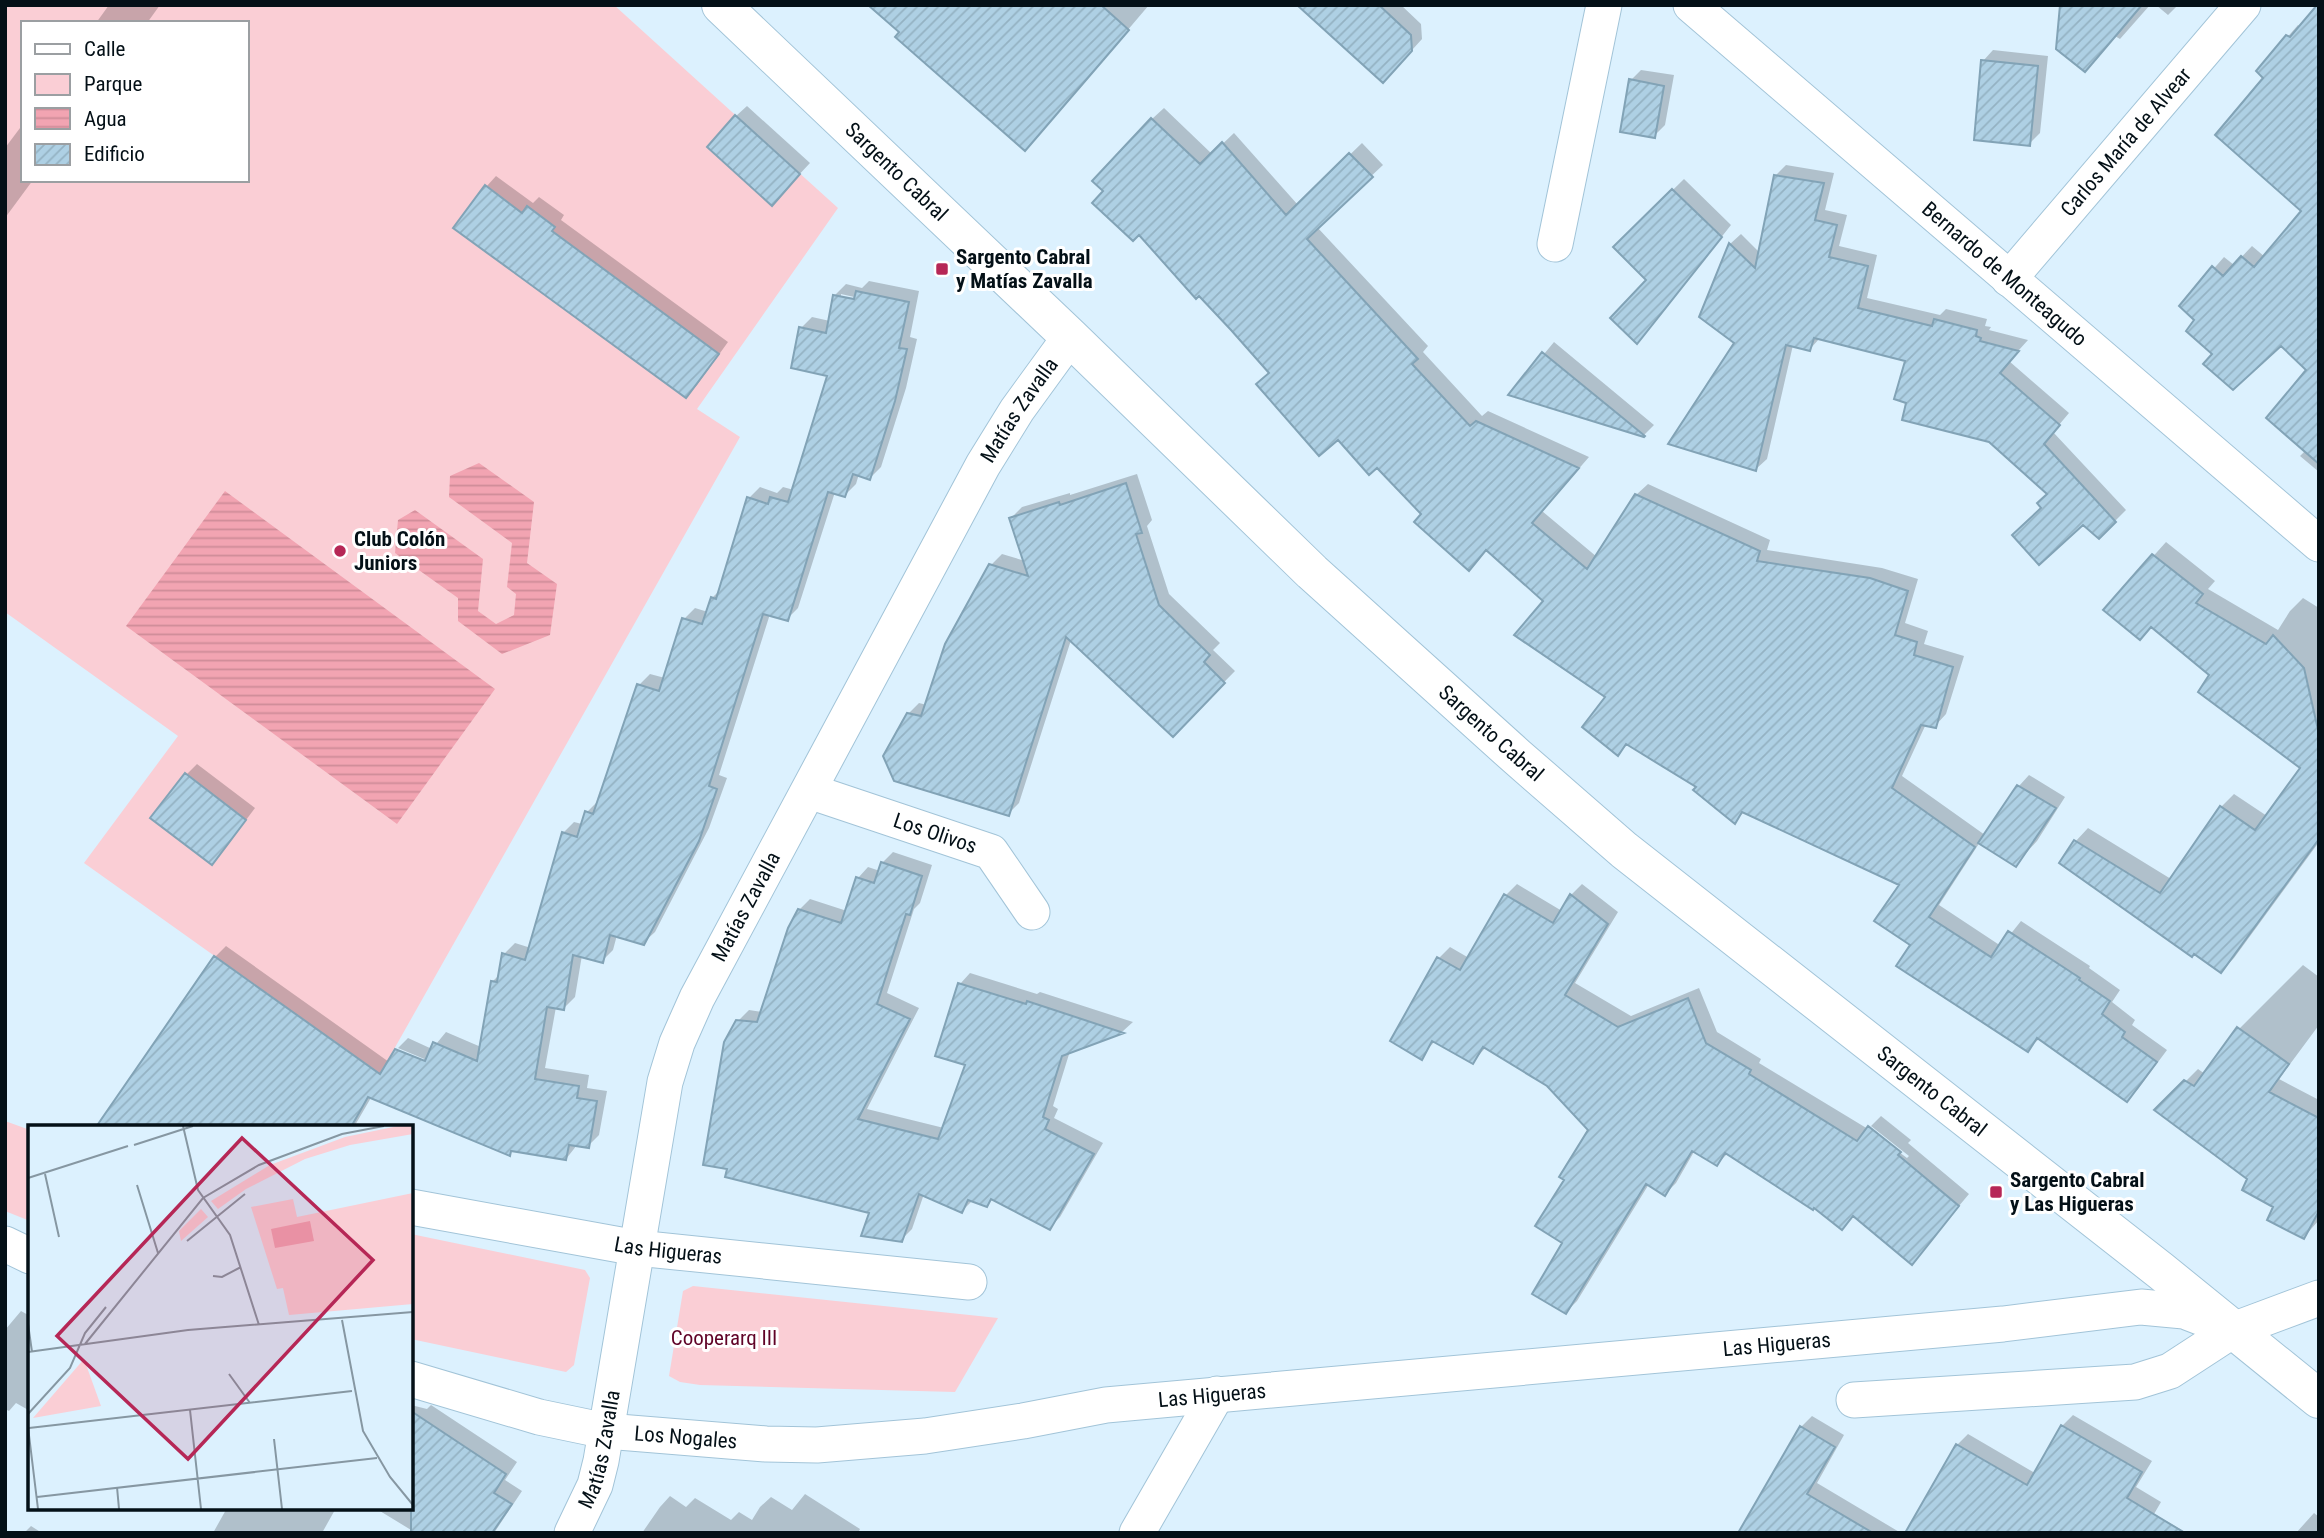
<svg xmlns="http://www.w3.org/2000/svg" width="2324" height="1538" viewBox="0 0 2324 1538" font-family="'Roboto Condensed',sans-serif">
  <style>
    .park { fill: #faced5; fill-rule: evenodd }
    .water { fill: url(#water-rules) }
    .shadow { fill: #0003; fill-rule: evenodd }
    .building { fill: url(#building-hatch); stroke: #82a3b6; stroke-width: 2 }
    .lines { fill: none; stroke-linecap: round; stroke-linejoin: round }
    .street-casing { stroke: #a2c4d8; stroke-width: 37 }
    .secondary-casing { stroke: #a2c4d8; stroke-width: 40 }
    .street { stroke: #fff; stroke-width: 35 }
    .secondary { stroke: #fff; stroke-width: 38 }
    .poi-dot { fill: #b62756; stroke: #fff; stroke-width: 2.5 }
    .labels { text-anchor: middle; dominant-baseline: central; stroke-width: 6; stroke-linejoin: round; paint-order: stroke }
    .street-label { font-size: 21px; fill: #041017; stroke: #fff }
    .poi-label { font-size: 21px; font-weight: bold; fill: #041017; stroke: #fff; text-anchor: start }
    .park-label { font-size: 21px; fill: #600327; stroke: #fff }
    .inset-road { fill: none; stroke: #8697a2; stroke-width: 2 }
    .view { fill: #b62756; fill-opacity: 0.15; stroke: #b62756; stroke-width: 3.5 }
    .inset-edge { fill: none; stroke: #041017; stroke-width: 3.5 }
  </style>
  <defs>
    <pattern id="water-rules" width="6" height="5" patternUnits="userSpaceOnUse" patternTransform="scale(1.75)"><rect width="6" height="5" fill="#f2a4b2"/><path d="M0 2.5h6" fill="none" stroke="#ce8c98"/></pattern>
    <pattern id="building-hatch" width="6" height="6" patternUnits="userSpaceOnUse" patternTransform="scale(1.75)"><rect width="6" height="6" fill="#aed0e4"/><path d="M-1 1l2-2M0 6l6-6M5 7l2-2" fill="none" stroke="#94b2c3"/></pattern>
  </defs>
  <rect width="100%" height="100%" fill="#dcf1fe"/>
  <path class="park" d="M5 5H614L838 208 697 409 740 437 380 1074 84 863 178 736 5 612ZM23 23H247V180H23Z
    M5 1121 30 1130V1221L5 1211Z
    M411 1234 585 1270 590 1278 574 1365 566 1372 411 1339Z
    M693 1286 998 1318 955 1392 700 1385 680 1382 669 1376 683 1291Z"/>
  <path class="water" d="M479 463 534 502 527 563 557 584 550 635 502 654 458 621V598L395 553 398 520 415 510 483 559 478 611 496 624 514 615 516 594 507 587 512 543 449 497 450 476Z
    M225 491 495 689 397 824 126 626Z"/>
  <path class="shadow" d="M109 5H160L147 23H96Z
    M1104 5H1149L1036 138 1099 11Z
    M1334 5H1401L1421 24 1422 39 1394 70Z
    M2062 5H2150L2120 39Z
    M2156 5H2178L2168 15Z
    M2298 25 2300 27 2319 224V472L2300 456 2306 450 2308 370 2281 344 2197 320 2181 306 2224 257 2234 265 2252 246 2265 257 2305 212 2266 78 2258 71Z
    M1993 50 2048 56 2040 133 2029 144 1983 61Z
    M1641 70 1674 75 1665 125 1654 136 1631 80Z
    M747 106 810 163 782 193 736 116Z
    M1164 108 1212 154 1234 133 1298 205 1362 143 1383 165 1317 227 1428 346 1423 352 1482 416 1488 411 1589 457 1542 511 1597 557 1636 495 1648 484 1770 540 1767 550 1882 568 1918 579 1905 623 1928 631 1924 644 1964 656 1946 714 1935 726 1926 724 1902 776 1985 835 2019 786 2029 775 2065 797 2037 841 2015 865 1980 842 1939 905 2001 946 2021 921 2090 966 2089 968 2120 990 2112 1002 2135 1020 2132 1025 2167 1050 2138 1089 2127 1100 2040 1038 2027 1050 1913 944 1902 884 1745 811 1734 822 1699 787 1628 744 1618 754 1607 697 1546 601 1487 548 1469 569 1424 514 1377 466 1339 437 1270 372 1105 191 1152 119Z
    M23 124V180H33L5 218V148Z
    M1786 165 1834 173 1825 210 1847 215 1839 246 1877 255 1867 298 1940 315 1946 309 1987 319 1985 326 1991 327 1989 330 2028 340 2009 361 2069 413 2053 432 2126 510 2099 537 2083 523 2043 508 2049 493 1990 441 1909 401 1908 360 1820 338 1810 349 1793 345 1767 459 1756 469 1736 342 1701 316 1730 244 1741 234 1760 253 1775 176Z
    M496 176 533 203 539 197 564 215 561 220 728 342 697 385 686 396 486 187Z
    M1684 179 1731 225 1647 331 1648 279 1615 247Z
    M869 281 919 291 910 337 917 339 906 388 881 467 870 478 859 474 856 484 845 495 835 492 798 608 787 619 770 614 719 775 727 778 709 828 655 932 643 943 617 935 613 950 602 961 582 955 575 997 564 1008 556 1007 545 1068 589 1075 587 1088 607 1091 599 1135 588 1146 577 1145 566 1159 513 1150 509 1154 372 1096 354 1127H98L215 957 226 946 389 1062 398 1049V1051L432 1066 434 1063 398 1048 408 1038 432 1049 446 1032 481 1047 493 981 500 974 504 954 515 943 531 948 563 833 574 822 582 824 587 812 598 801 639 685 650 674 665 678 684 619 695 608 708 612 712 598 720 590 749 498 760 487 777 493 783 487 794 490 829 374 801 328 812 317 830 321 835 295 846 284 862 288ZM841 294 863 299V302L841 298Z
    M1554 342 1654 425 1644 435 1511 394Z
    M1137 474 1152 520 1147 526 1169 594 1220 643 1213 650 1235 671 1173 734 1071 640 1019 803 1008 814 908 714 919 703 927 705 991 565 1002 554 1025 561 1011 518 1022 507 1070 493V495Z
    M2166 542 2215 581 2208 589 2278 630 2290 611 2303 598 2319 608V842L2234 958 2221 971 2075 842 2088 828 2171 879 2221 807 2234 794 2267 816 2303 767 2211 674 2152 625 2105 610Z
    M197 764 255 808 222 852 212 862 186 775Z
    M893 852 932 865 920 903 914 909 887 993 919 1008 867 1109 944 1128 967 1064 960 984 970 973 1037 994 1040 992 1133 1022 1123 1031 1070 1051 1053 1106 1058 1109 1054 1118 1103 1143 1060 1217 1050 1227 994 1198 987 1205 973 1200 962 1211 924 1194 912 1229 901 1240 871 1211 738 1021 749 1010 762 1012 799 910 810 899 847 911 858 878 868 867 880 871 882 863Z
    M1517 884 1562 911 1571 895 1582 884 1618 912 1575 983 1631 1016 1699 988 1717 1032 1761 1059 1759 1063 1868 1129 1907 1158 1909 1156 1871 1126 1881 1116 1911 1140 1908 1143 1969 1194 1912 1262 1854 1215 1814 1206 1728 1153 1717 1164 1695 1150 1676 1183 1665 1194 1649 1184 1577 1301 1566 1312V1179L1590 1130 1548 1085 1486 1047 1473 1062 1435 1041 1421 1057 1439 958 1450 947 1469 958 1506 895Z
    M2303 965 2319 977V1025L2279 1079 2319 1100V1220L2304 1237 2250 1178 2157 1110 2198 1069 2205 1074 2237 1031Z
    M21 1311 30 1316V1411L16 1403 9 1411 5 1409V1330Z
    M411 1405 427 1409 431 1405 517 1462 505 1480 522 1491 494 1533H416L375 1508H411Z
    M2073 1415 2152 1461 2136 1487 2161 1502 2154 1514 2187 1533H2075L1957 1445 1968 1434 2035 1473 2062 1426Z
    M1812 1416 1844 1435 1817 1483 1901 1533H1740L1801 1427Z
    M805 1494 860 1529 858 1533H642L660 1507 670 1496 686 1507 695 1498 731 1520 739 1512 752 1520 760 1507 771 1497 792 1510Z
    M227 1508H336L322 1533H213Z
    M2314 1513 2319 1517V1533H2296Z
    M31 1526 42 1533H24Z"/>
  <path class="building" d="M868 5H1101L1129 30 1025 151 895 37 899 32Z
    M1297 5H1379L1411 35 1412 51 1383 83Z
    M2060 5H2142L2085 72 2056 49Z
    M2317 5H2319V464L2266 418 2306 370 2281 346 2233 390 2203 364 2212 354 2186 331 2194 320 2179 306 2212 266 2223 276 2241 256 2254 267 2301 211 2215 135 2263 78 2256 71 2286 35 2290 37Z
    M1981 60 2038 66 2030 146 1974 140Z
    M1629 79 1664 86 1655 138 1620 132Z
    M735 115 800 174 772 206 707 147Z
    M1151 118 1200 164 1222 142 1286 215 1349 153 1373 177 1307 239 1418 359 1412 364 1470 426 1476 421 1579 468 1532 523 1587 569 1635 494 1760 551 1757 561 1870 578 1908 591 1895 635 1917 642 1914 655 1953 667 1936 728 1921 725 1892 788 1975 847 1929 917 1991 957 2008 931 2080 978 2079 980 2110 1001 2102 1014 2125 1032 2122 1037 2157 1062 2127 1102 2037 1038 2028 1052 1896 966 1910 945 1874 921 1899 885 1742 812 1735 824 1693 790 1696 787 1626 744 1618 756 1582 727 1605 697 1514 635 1543 601 1486 550 1469 571 1414 522 1421 514 1377 468 1369 475 1338 440 1319 456 1256 384 1269 373 1231 330 1199 296 1196 299 1139 235 1133 241 1092 203 1103 191 1092 181Z
    M1774 175 1824 183 1815 220 1837 225 1829 257 1868 266 1858 308 1932 326 1934 319 1977 330 1976 336 1981 338 1980 341 2019 351 2000 373 2060 425 2044 444 2116 522 2099 539 2083 525 2039 565 2012 535 2041 508 2037 503 2047 494 1989 442 1902 420 1906 403 1894 399 1905 361 1814 338 1810 351 1786 345 1756 471 1668 444 1734 343 1699 317 1729 243 1755 268Z
    M485 185 522 213 527 206 555 227 552 231 719 354 686 398 453 228Z
    M1672 189 1722 237 1637 344 1610 318 1646 280 1613 247Z
    M856 291 909 302 899 348 907 349 895 401 870 480 853 474 845 497 828 492 788 621 763 614 709 786 717 789 699 841 644 945 610 935 603 963 573 955 564 1010 547 1007 535 1079 579 1086 577 1098 597 1101 589 1148 569 1145 566 1160 511 1151 510 1156 368 1097 351 1127H96L214 956 380 1074 395 1049 425 1061 433 1042 477 1061 491 981 497 982 502 953 525 960 562 832 577 837 585 811 593 814 637 684 659 691 682 618 702 624 711 597 716 599 747 497 768 504 770 497 788 502 827 376 791 368 799 327 826 333 833 295 854 299Z
    M1542 352 1645 436 1644 437 1508 395Z
    M1126 483 1142 533 1136 534 1159 605 1210 655 1204 662 1225 683 1173 737 1066 637 1009 816 894 781 883 756 907 713 921 716 945 644 989 564 1028 576 1009 518 1059 502 1060 505Z
    M2152 554 2203 594 2196 603 2266 644 2273 635 2304 668 2319 734V839L2221 973 2194 954 2192 957 2059 863 2074 840 2160 893 2220 806 2255 830 2300 768 2198 692 2209 675 2151 627 2140 640 2103 610Z
    M185 773 246 820 212 865 150 818Z
    M2017 785 2056 808 2016 867 1978 843Z
    M881 862 922 876 910 915 906 914 877 1004 910 1019 858 1119 938 1139 965 1065 935 1056 958 983 1026 1004 1027 1001 1124 1033 1062 1056 1043 1117 1049 1120 1045 1129 1094 1154 1050 1230 991 1199 987 1207 968 1200 962 1213 919 1194 902 1242 861 1236 869 1213 725 1177 727 1169 703 1165 724 1042 736 1020 757 1022 788 928 798 909 841 923 856 877 874 883Z
    M1504 894 1553 923 1570 894 1608 924 1565 995 1618 1027 1688 998 1706 1043 1751 1070 1749 1074 1857 1141 1868 1126 1901 1152 1898 1155 1959 1206 1912 1265 1853 1216 1842 1230 1814 1208 1813 1210 1725 1153 1717 1166 1692 1151 1665 1196 1646 1184 1566 1314 1532 1294 1562 1243 1535 1226 1564 1180 1559 1177 1588 1130 1547 1086 1483 1047 1473 1064 1432 1041 1422 1060 1390 1041 1437 957 1460 970Z
    M2237 1027 2289 1064 2269 1092 2319 1118V1211L2304 1239 2267 1220 2273 1207 2242 1190 2247 1179 2154 1110 2184 1080 2194 1086Z
    M411 1411 506 1474 494 1493 512 1504 492 1533H411Z
    M2061 1425 2142 1472 2127 1498 2185 1533H1905L1956 1444 2027 1485Z
    M1800 1426 1835 1447 1807 1494 1873 1533H1738Z"/>
  <g class="lines">
    <g class="street-casing">
      <g id="street">
        <path id="s1" d="M1691 5 2319 544"/>
        <path d="M1555 244 1604 5"/>
        <path id="s2" d="M2009 279 2243 5"/>
        <path id="s3" d="M809 791 991 852 1032 912"/>
        <path id="s4" d="M411 1207 637 1248 969 1282"/>
        <path d="M5 1244 30 1256"/>
        <path id="s5" d="M411 1379 539 1417 606 1431 766 1444 817 1445 925 1436 1023 1421 1106 1405 2003 1324 2141 1307 2184 1311 2223 1326"/>
        <path d="M1854 1400 2135 1382 2170 1371 2233 1330 2319 1298"/>
        <path id="s6" d="M572 1533 595 1485 601 1461 665 1082 677 1043 697 998 983 465 1017 410 1070 337"/>
        <path d="M1137 1533 1217 1394"/>
      </g>
    </g>
    <g class="secondary-casing">
      <g id="secondary">
        <path id="s7" d="M721 5 1070 337 1312 572 1516 756 1624 850 2161 1271 2319 1399"/>
      </g>
    </g>
    <use href="#street" class="street"/>
    <use href="#secondary" class="secondary"/>
  </g>
  <g class="poi-dot">
    <rect x="935" y="262" width="14" height="14" rx="3.5"/>
    <circle cx="340" cy="551" r="7"/>
    <rect x="1989" y="1185" width="14" height="14" rx="3.5"/>
  </g>
  <g class="labels">
    <g class="street-label">
      <text stroke="none"><textPath href="#s2" startOffset="180">Carlos María de Alvear</textPath></text>
      <text stroke="none"><textPath href="#s7" startOffset="242">Sargento Cabral</textPath></text>
      <text stroke="none"><textPath href="#s1" startOffset="413">Bernardo de Monteagudo</textPath></text>
      <text stroke="none"><textPath href="#s6" startOffset="1223">Matías Zavalla</textPath></text>
      <text stroke="none"><textPath href="#s7" startOffset="1060">Sargento Cabral</textPath></text>
      <text stroke="none"><textPath href="#s3" startOffset="133">Los Olivos</textPath></text>
      <text stroke="none"><textPath href="#s6" startOffset="656">Matías Zavalla</textPath></text>
      <text stroke="none"><textPath href="#s7" startOffset="1628">Sargento Cabral</textPath></text>
      <text stroke="none"><textPath href="#s4" startOffset="261">Las Higueras</textPath></text>
      <text stroke="none"><textPath href="#s5" startOffset="1379">Las Higueras</textPath></text>
      <text stroke="none"><textPath href="#s5" startOffset="812">Las Higueras</textPath></text>
      <text stroke="none"><textPath href="#s5" startOffset="282">Los Nogales</textPath></text>
      <text stroke="none"><textPath href="#s6" startOffset="89">Matías Zavalla</textPath></text>
    </g>
    <g class="poi-label">
      <text x="956" y="257">Sargento Cabral<tspan x="956" dy="24">y Matías Zavalla</tspan></text>
      <text x="354" y="539">Club Colón<tspan x="354" dy="24">Juniors</tspan></text>
      <text x="2010" y="1180">Sargento Cabral<tspan x="2010" dy="24">y Las Higueras</tspan></text>
    </g>
    <g class="park-label">
      <text x="724" y="1338">Cooperarq III</text>
    </g>
  </g>
  <g transform="translate(28 1125)">
    <rect width="385" height="385" fill="#dcf1fe"/>
    <path d="M370 1H385V9L322 20 277 34 218 64 190 84 183 76 242 40 317 12ZM385 68V179L261 190 255 163 249 164 223 82 265 74 269 92ZM173 84 180 92 153 116 151 106ZM56 234 73 281 5 293Z" fill="#faced5"/>
    <path d="M282 96 286 116 247 123 243 104Z" fill="#f2a4b2"/>
    <path class="inset-road" d="M155 1 170 65 202 110 231 200M106 20 165 1M17 49 31 112M0 53 100 21M109 60 130 128M159 116 217 69M185 151 194 152 213 142M314 195 335 306 362 352 385 380M0 199 4 227M57 219 175 73 231 40 314 9 356 1M0 227 160 205 385 187M201 249 222 278M162 285 173 384M0 289 42 243 57 208 78 182M0 302 10 384M1 303 324 266M246 314 254 384M89 362 91 384M9 372 349 333"/>
    <path class="view" d="M214 13 345 135 160 334 29 211Z"/>
    <rect width="385" height="385" class="inset-edge"/>
  </g>
  <rect width="2324" height="1538" fill="none" stroke="#041017" stroke-width="14"/>
  <rect x="21" y="21" width="228" height="161" fill="#ffffff" stroke="#9b9fa2" stroke-width="2"/>
  <rect x="35" y="44" width="35" height="10" fill="#ffffff" stroke="#9b9fa2" stroke-width="2"/>
  <text x="84" y="56" font-size="21" fill="#041017">Calle</text>
  <rect x="35" y="74" width="35" height="21" fill="#faced5" stroke="#9b9fa2" stroke-width="2"/>
  <text x="84" y="91" font-size="21" fill="#041017">Parque</text>
  <rect x="35" y="108" width="35" height="21" fill="url(#water-rules)" stroke="#9b9fa2" stroke-width="2"/>
  <text x="84" y="126" font-size="21" fill="#041017">Agua</text>
  <rect x="35" y="144" width="35" height="21" fill="url(#building-hatch)" stroke="#9b9fa2" stroke-width="2"/>
  <text x="84" y="161" font-size="21" fill="#041017">Edificio</text>
</svg>
